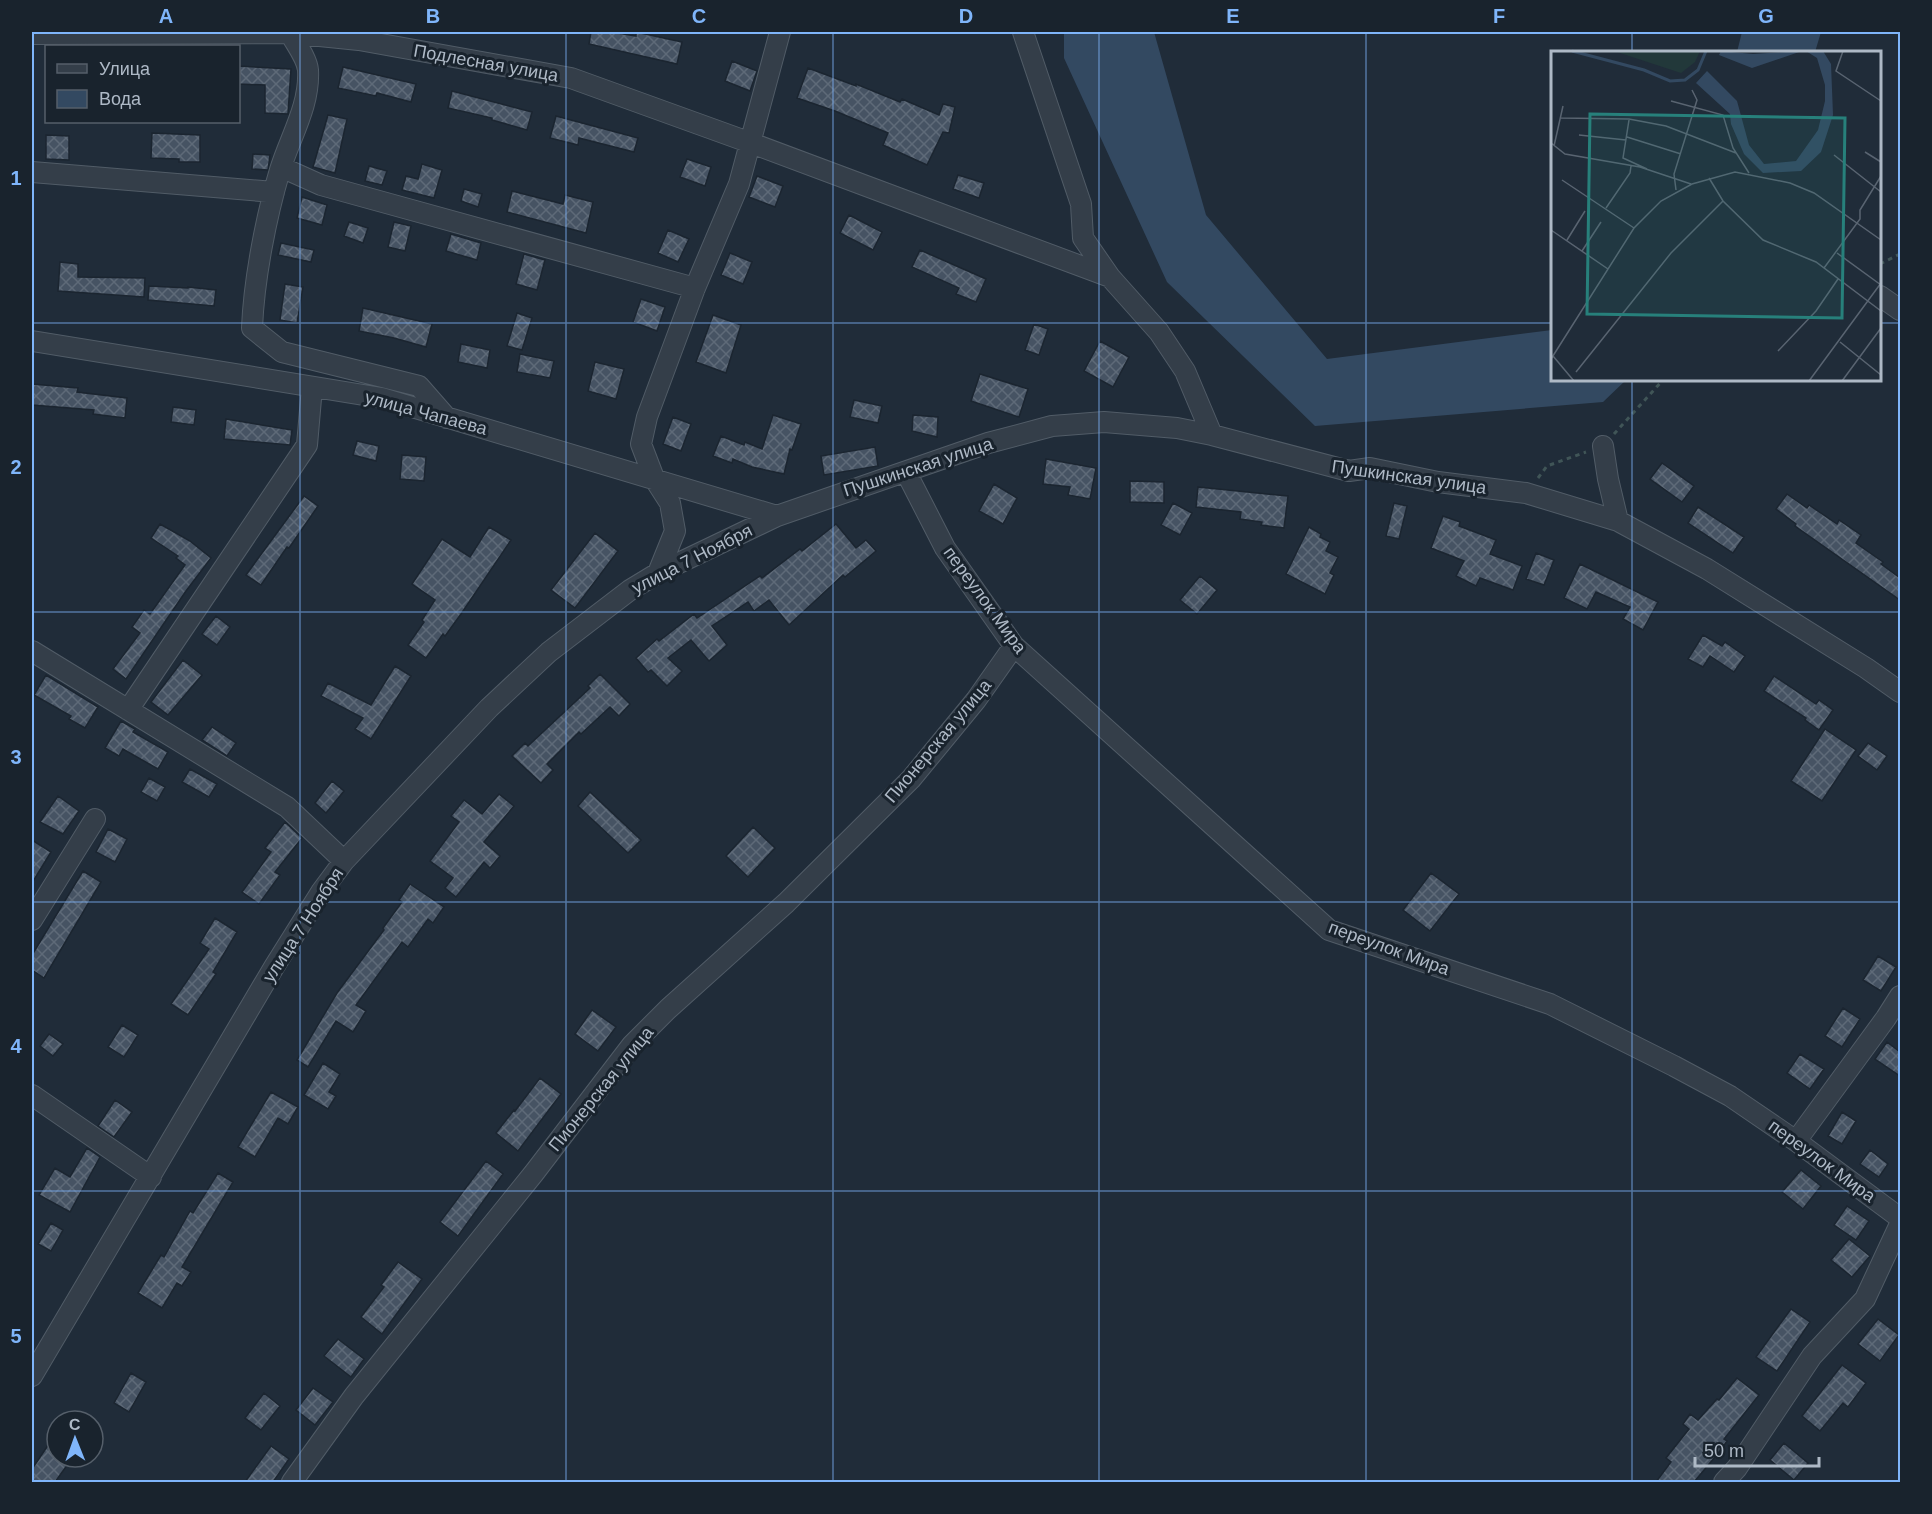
<svg xmlns="http://www.w3.org/2000/svg" width="1932" height="1514" viewBox="0 0 1932 1514" font-family="Helvetica,sans-serif">
  <style>
    .water { fill: #334961 }
    .building { fill: url(#building-cross-hatch); stroke: #1b2530; stroke-width: 1.5 }
    .lines { fill: none; stroke-linecap: round; stroke-linejoin: round }
    .minor-casing { stroke: #515c67; stroke-width: 22 }
    .path { stroke: #405557; stroke-width: 3; stroke-dasharray: 4.5 4.5; stroke-linecap: butt }
    .minor { stroke: #343e49; stroke-width: 20 }
    .grid { fill: none; stroke: #7fb5fa; stroke-width: 1.5; stroke-opacity: 0.55 }
    .labels { text-anchor: middle; dominant-baseline: central; stroke-width: 6; stroke-linejoin: round; paint-order: stroke }
    .street-label { font-size: 18px; fill: #aeb9c6; stroke: #19232d }
    .inset-river { fill: none; stroke: #334961; stroke-width: 3 }
    .inset-road { fill: none; stroke: #596471; stroke-width: 1.5 }
    .view { fill: #27807b; fill-opacity: 0.15; stroke: #27807b; stroke-width: 3 }
    .inset-edge { fill: none; stroke: #aeb9c6; stroke-width: 3 }
    .neatline { fill: none; stroke: #7fb5fa; stroke-width: 2 }
    .grid-label { font-size: 20px; text-anchor: middle; font-weight: bold; fill: #7fb5fa }
  </style>
  <defs>
    <pattern id="building-cross-hatch" width="8" height="8" patternUnits="userSpaceOnUse" patternTransform="scale(1.5)"><rect width="8" height="8" fill="#465363"/><path d="M0 0l8 8M0 8l8-8" fill="none" stroke="#5e6a78"/></pattern>
  </defs>
  <rect width="100%" height="100%" fill="#202c39"/>
  <path class="water" d="M1064 32H1154L1206 215 1327 359 1552 330V380H1626L1603 402 1315 426 1167 282 1064 58Z
    M1742 32H1821L1815 52H1737Z"/>
  <path class="building" d="M591 32H612L636 36V32L682 42 677 64 589 44Z
    M732 61 757 71 750 91 725 81Z
    M238 66 291 69 288 114 265 113V85L238 84Z
    M343 67 416 84 411 102 377 93 376 96 338 88Z
    M808 68 856 86V84L900 102 902 99 939 115 943 104 955 107 949 133 943 132 927 165 883 145 888 133 835 111 797 98Z
    M452 91 532 112 527 130 492 120V118L448 108Z
    M328 115 347 119 335 173 313 167Z
    M556 116 638 138 634 152 579 138 578 145 550 138Z
    M152 133 200 135V162H179V159L151 158Z
    M46 135 69 136V160L46 159Z
    M253 154 270 155 268 170 252 169Z
    M687 159 711 167 705 186 680 177Z
    M422 164 442 170 434 198 402 190 406 176 418 179Z
    M369 166 387 171 382 185 365 181Z
    M958 175 984 183 979 198 953 189Z
    M757 176 783 186 775 207 749 197Z
    M464 189 482 194 478 207 461 201Z
    M512 191 563 204 565 195 593 202 586 233 507 212Z
    M302 197 327 205 322 225 297 218Z
    M849 215 882 232 873 250 840 233Z
    M349 222 368 228 363 243 344 236Z
    M394 222 411 226 405 251 388 247Z
    M668 230 689 239 678 262 658 253Z
    M451 234 481 243 477 260 446 251Z
    M281 243 314 250 311 262 278 255Z
    M920 250 986 279 976 302 956 294 959 288 912 267Z
    M730 253 752 262 743 284 721 275Z
    M524 254 545 260 537 290 516 284Z
    M60 262 78 264V277L145 278 144 297 58 291Z
    M285 284 303 287 297 323 280 320Z
    M149 286 188 288V287L216 290 214 306 148 300Z
    M641 299 665 307 657 331 633 322Z
    M363 308 432 324 426 347 394 338 359 331Z
    M517 313 532 318 522 350 507 346Z
    M713 315 741 325 726 373 696 362Z
    M1034 324 1048 329 1039 355 1025 350Z
    M1100 341 1129 357 1113 387 1084 371Z
    M461 344 490 350 487 368 458 362Z
    M520 354 554 361 550 378 517 372Z
    M595 362 624 369 616 399 588 391Z
    M980 374 1028 389 1019 417 971 401Z
    M32 384 78 388 77 392 127 398 125 418 93 414 94 410 32 405Z
    M854 400 882 406 878 423 850 417Z
    M173 407 196 410 194 425 171 422Z
    M773 415 801 424 792 450 790 449 784 474 752 467 733 459 732 463 713 456 721 436 744 445 745 442 762 449Z
    M913 415 938 417 937 437 912 431Z
    M673 417 691 424 681 451 663 444Z
    M226 419 292 430 290 445 224 439Z
    M357 441 379 446 376 461 353 455Z
    M875 447 878 466 824 475 821 456Z
    M402 455 426 457 424 481 400 479Z
    M1046 459 1096 468 1090 499 1068 495 1070 487 1043 484Z
    M1662 463 1694 486 1682 502 1650 479Z
    M1130 481 1164 482V503L1130 502Z
    M994 484 1017 498 1003 524 979 511Z
    M1198 487 1288 496 1284 528 1261 525 1262 522 1240 519 1241 512 1196 507Z
    M1787 494 1807 508 1809 505 1837 524 1839 520 1861 535 1856 543 1883 562 1881 564 1900 578V600L1795 526 1796 524 1776 509Z
    M304 496 318 506 289 548 287 547 261 585 246 575Z
    M1173 503 1192 513 1180 535 1161 525Z
    M1394 503 1407 506 1399 539 1386 536Z
    M1698 507 1744 537 1733 553 1688 523Z
    M1443 516 1460 522 1459 526 1496 540 1490 554 1522 566 1513 590 1480 578 1476 586 1456 576 1464 561 1431 548Z
    M160 524 190 541 211 558 186 591 126 679 113 669 140 633 132 627 144 610 150 614 185 565 176 558 178 556 151 538Z
    M836 524 856 548 866 540 876 551 845 577 843 575 789 625 769 600 754 611 748 602 712 626 727 645 709 661 691 640 668 658 682 671 667 686 651 670 648 672 636 658 657 639 659 641 694 614 697 618 760 576 762 578 800 549 802 551Z
    M489 527 511 540 461 614 445 636 443 634 426 658 408 645 424 622 422 620 435 600 412 584 442 539 470 557Z
    M1309 527 1321 534 1320 537 1330 542 1326 551 1338 557 1330 573 1334 575 1325 594 1286 574Z
    M595 533 618 551 575 608 551 590Z
    M1536 553 1554 560 1544 585 1526 579Z
    M1580 564 1658 602 1643 630 1623 619 1630 607 1596 592 1587 609 1564 598Z
    M1200 576 1217 590 1197 614 1180 600Z
    M216 616 230 627 217 645 202 634Z
    M1703 635 1722 646 1725 642 1745 656 1734 672 1710 656 1703 667 1688 659Z
    M183 660 202 675 168 715 151 702Z
    M395 666 411 676 371 739 355 729 363 718 321 696 328 683 371 705Z
    M600 674 630 704 619 716 610 707 581 734 579 732 547 764 553 770 541 783 512 756 525 743 528 746 590 688 588 686Z
    M46 675 98 707 85 728 69 719 71 716 34 695Z
    M1774 676 1816 704 1819 700 1833 710 1819 730 1805 720 1806 718 1764 691Z
    M121 721 135 729 133 732 168 752 158 769 123 749 119 756 105 748Z
    M212 727 236 743 227 756 202 740Z
    M1825 729 1856 750 1822 801 1791 781Z
    M1868 743 1887 756 1877 770 1858 756Z
    M190 769 217 784 209 797 182 782Z
    M149 778 165 787 157 801 141 792Z
    M332 781 344 791 326 813 315 803Z
    M590 792 641 840 628 853 578 806Z
    M499 794 514 806 484 842 500 856 490 868 484 862 456 897 445 888 453 878 430 861 459 822 451 816 464 800 482 814Z
    M58 796 79 811 63 834 40 822Z
    M285 822 302 838 275 872 280 875 259 904 242 892 271 852 265 848Z
    M753 827 775 848 748 877 726 856Z
    M108 829 127 839 115 862 96 852Z
    M32 840 51 852 32 883Z
    M83 871 101 882 44 978 32 970V955Z
    M1431 873 1459 894 1430 931 1403 910Z
    M410 884 444 907 433 923 428 919 408 947 402 942 356 1005 366 1011 353 1032 336 1021 308 1067 297 1060 337 993 384 930 383 928 402 902 399 900Z
    M215 918 237 932 213 972 216 974 188 1015 171 1004 209 949 200 943Z
    M1878 956 1896 967 1881 991 1863 980Z
    M1843 1008 1860 1019 1842 1047 1825 1036Z
    M592 1010 616 1027 598 1051 575 1034Z
    M122 1025 138 1035 124 1057 108 1047Z
    M49 1034 63 1044 53 1056 40 1046Z
    M1887 1042 1900 1052V1076L1875 1059Z
    M1800 1054 1824 1069 1810 1089 1787 1073Z
    M323 1063 340 1074 329 1092 336 1096 328 1109 304 1095Z
    M540 1078 561 1094 518 1151 496 1133 514 1110 515 1111Z
    M271 1092 298 1107 288 1124 278 1118 255 1157 238 1147Z
    M115 1100 132 1112 114 1137 98 1126Z
    M1842 1112 1856 1121 1842 1144 1828 1136Z
    M87 1148 100 1157 70 1212 39 1195 55 1168 70 1177Z
    M1870 1150 1888 1164 1879 1177 1860 1164Z
    M486 1161 503 1174 458 1236 440 1222Z
    M1801 1170 1821 1186 1803 1209 1782 1192Z
    M218 1173 233 1182 182 1267 191 1272 182 1286 177 1283 162 1308 138 1293 161 1255 164 1257 190 1211 193 1213Z
    M1847 1206 1869 1221 1856 1240 1834 1225Z
    M51 1223 63 1230 51 1251 38 1244Z
    M1849 1239 1870 1256 1852 1277 1831 1260Z
    M398 1262 422 1279 382 1334 361 1317 384 1287 381 1285Z
    M1791 1309 1810 1322 1777 1371 1756 1357Z
    M1878 1319 1899 1335 1880 1361 1858 1344Z
    M338 1339 364 1359 351 1377 324 1356Z
    M1842 1365 1866 1383 1848 1407 1843 1403 1820 1431 1802 1416Z
    M131 1373 146 1382 129 1412 114 1403Z
    M1737 1378 1759 1395 1724 1439 1727 1441 1720 1451 1694 1482H1656L1671 1462 1666 1458 1689 1429 1683 1424 1690 1414 1698 1420 1717 1399 1719 1400Z
    M313 1388 333 1402 315 1425 296 1410Z
    M264 1393 280 1406 261 1430 245 1418Z
    M57 1432V1457L68 1464 55 1482H32V1469Z
    M1784 1443 1808 1463 1794 1480 1770 1460Z
    M271 1446 289 1459 273 1482H245Z"/>
  <g class="lines">
    <g class="minor-casing">
      <path id="minor" d="M1023 32 1081 204 1083 238 1110 277 1159 332 1185 371 1212 435
        M290 33C295 43 307 58 308 70 310 106 290 137 280 170 266 217 254 279 252 328L282 352 419 386 447 418
        M32 34 290 33 359 40 571 78 751 143 1110 277
        M281 167 321 185 695 288
        M32 172 274 192
        M1880 296 1900 310
        M32 341 382 398 777 516
        M1603 446 1608 479 1618 521
        M906 472 945 548 1014 646 1329 930 1550 1004 1674 1066 1730 1096 1796 1141 1900 1218
        M658 573 675 531 670 503 654 478 641 444 647 417 695 288 739 184 780 32
        M32 651 287 807 344 861
        M128 710 307 445 312 387
        M32 920 95 819
        M32 1095 151 1177
        M1796 1141 1886 1018 1900 996
        M32 1376 274 967 321 892 344 861 489 708 549 652 630 590 658 573 777 516 988 443 1052 426 1104 422 1177 428 1212 435 1349 471 1370 468 1438 482 1526 493 1618 521 1707 569 1866 668 1900 692
        M292 1482 354 1396 534 1173 632 1045 668 1009 786 903 911 779 976 700 1014 646
        M1724 1482 1737 1468 1812 1356 1865 1299 1900 1224"/>
    </g>
    <path class="path" d="M1880 264 1900 254
      M1614 434 1663 380
      M1538 478 1547 466 1586 452"/>
    <use href="#minor" class="minor"/>
  </g>
  <path class="grid" d="M300 32V1482M566 32V1482M833 32V1482M1099 32V1482M1366 32V1482M1632 32V52M32 323H1552M1880 323H1900M1632 380V1482M32 612H1900M32 902H1900M32 1191H1900"/>
  <g class="labels">
    <g class="street-label">
      <text transform="translate(486 63) rotate(10)">Подлесная улица</text>
      <text transform="translate(426 413) rotate(15)">улица Чапаева</text>
      <text transform="translate(918 467) rotate(-18)">Пушкинская улица</text>
      <text transform="translate(1409 477) rotate(8)">Пушкинская улица</text>
      <text transform="translate(692 559) rotate(-27)">улица 7 Ноября</text>
      <text transform="translate(985 600) rotate(54)">переулок Мира</text>
      <text transform="translate(938 741) rotate(-50)">Пионерская улица</text>
      <text transform="translate(303 925) rotate(-57)">улица 7 Ноября</text>
      <text transform="translate(1389 948) rotate(20)">переулок Мира</text>
      <text transform="translate(601 1089) rotate(-51)">Пионерская улица</text>
      <text transform="translate(1822 1161) rotate(36)">переулок Мира</text>
    </g>
  </g>
  <g transform="translate(1551 51)">
    <rect width="330" height="330" fill="#202c39"/>
    <path d="M63 0H149L144 11 130 22Z" fill="#22383a"/>
    <path d="M170 0 202 3 251 0 201 17 168 4ZM255 0H272L280 13 282 64 270 101 250 120 212 122 193 103 180 73 179 63 145 32 156 20 186 50 198 94 213 113 245 110 267 79 274 50V34L266 7Z" fill="#334961"/>
    <path class="inset-river" d="M21 0 93 19 119 30 134 29 147 19 155 0"/>
    <path class="inset-road" d="M292 0 285 20 330 50M120 50 172 64 182 97 198 122M10 67 78 68 115 75 185 102M78 69 72 107 96 118M28 84 75 89M76 86 130 103M0 92 14 103 89 116 140 133M3 95 12 55M314 101 330 111M283 104 330 141M158 127 172 150 212 189 265 211 330 260M11 129 83 177M125 139 123 123 146 49 141 39M55 157 79 122 80 115M0 179 57 218M16 189 34 160M31 200 50 171M286 202 330 234M273 217 309 168V159L330 125M289 291 330 324M227 300 265 260 287 228M2 305 23 330M0 308 83 177 110 150 141 133 184 121 239 132 263 142 330 189M25 321 120 202 172 150M258 330 330 232M291 330 330 277"/>
    <path class="view" d="M39 63 294 67 291 267 36 263Z"/>
    <rect width="330" height="330" class="inset-edge"/>
  </g>
  <rect width="1932" height="1514" fill="none" stroke="#19232d" stroke-width="66"/>
  <rect x="45" y="45" width="195" height="78" fill="#19232d" stroke="#555f6a" stroke-width="1.5"/>
  <rect x="57" y="64" width="30" height="9" fill="#343e49" stroke="#555f6a" stroke-width="1.5"/>
  <text x="99" y="75" font-size="18" fill="#aeb9c6">Улица</text>
  <rect x="57" y="90" width="30" height="18" fill="#334961" stroke="#555f6a" stroke-width="1.5"/>
  <text x="99" y="105" font-size="18" fill="#aeb9c6">Вода</text>
  <g transform="translate(75 1439) rotate(359)"><circle r="28" fill="#19232d" stroke="#555f6a" stroke-width="1.5"/>
  <path d="M0-4.5L10 22L0 15L-10 22Z" fill="#7fb5fa"/>
  <text y="-9" font-size="16" font-weight="bold" text-anchor="middle" fill="#aeb9c6">С</text>
  </g>
  <path d="M1695 1457v9h124v-9" fill="none" stroke="#aeb9c6" stroke-width="3"/>
  <text x="1704" y="1457" font-size="18" fill="#aeb9c6" stroke="#19232d" stroke-width="4.5" paint-order="stroke">50 m</text>
  <rect x="33" y="33" width="1866" height="1448" class="neatline"/>
  <g class="grid-label">
    <text x="166" y="23">A</text>
    <text x="433" y="23">B</text>
    <text x="699" y="23">C</text>
    <text x="966" y="23">D</text>
    <text x="1233" y="23">E</text>
    <text x="1499" y="23">F</text>
    <text x="1766" y="23">G</text>
    <text x="16" y="185">1</text>
    <text x="16" y="474">2</text>
    <text x="16" y="764">3</text>
    <text x="16" y="1053">4</text>
    <text x="16" y="1343">5</text>
  </g>
</svg>
